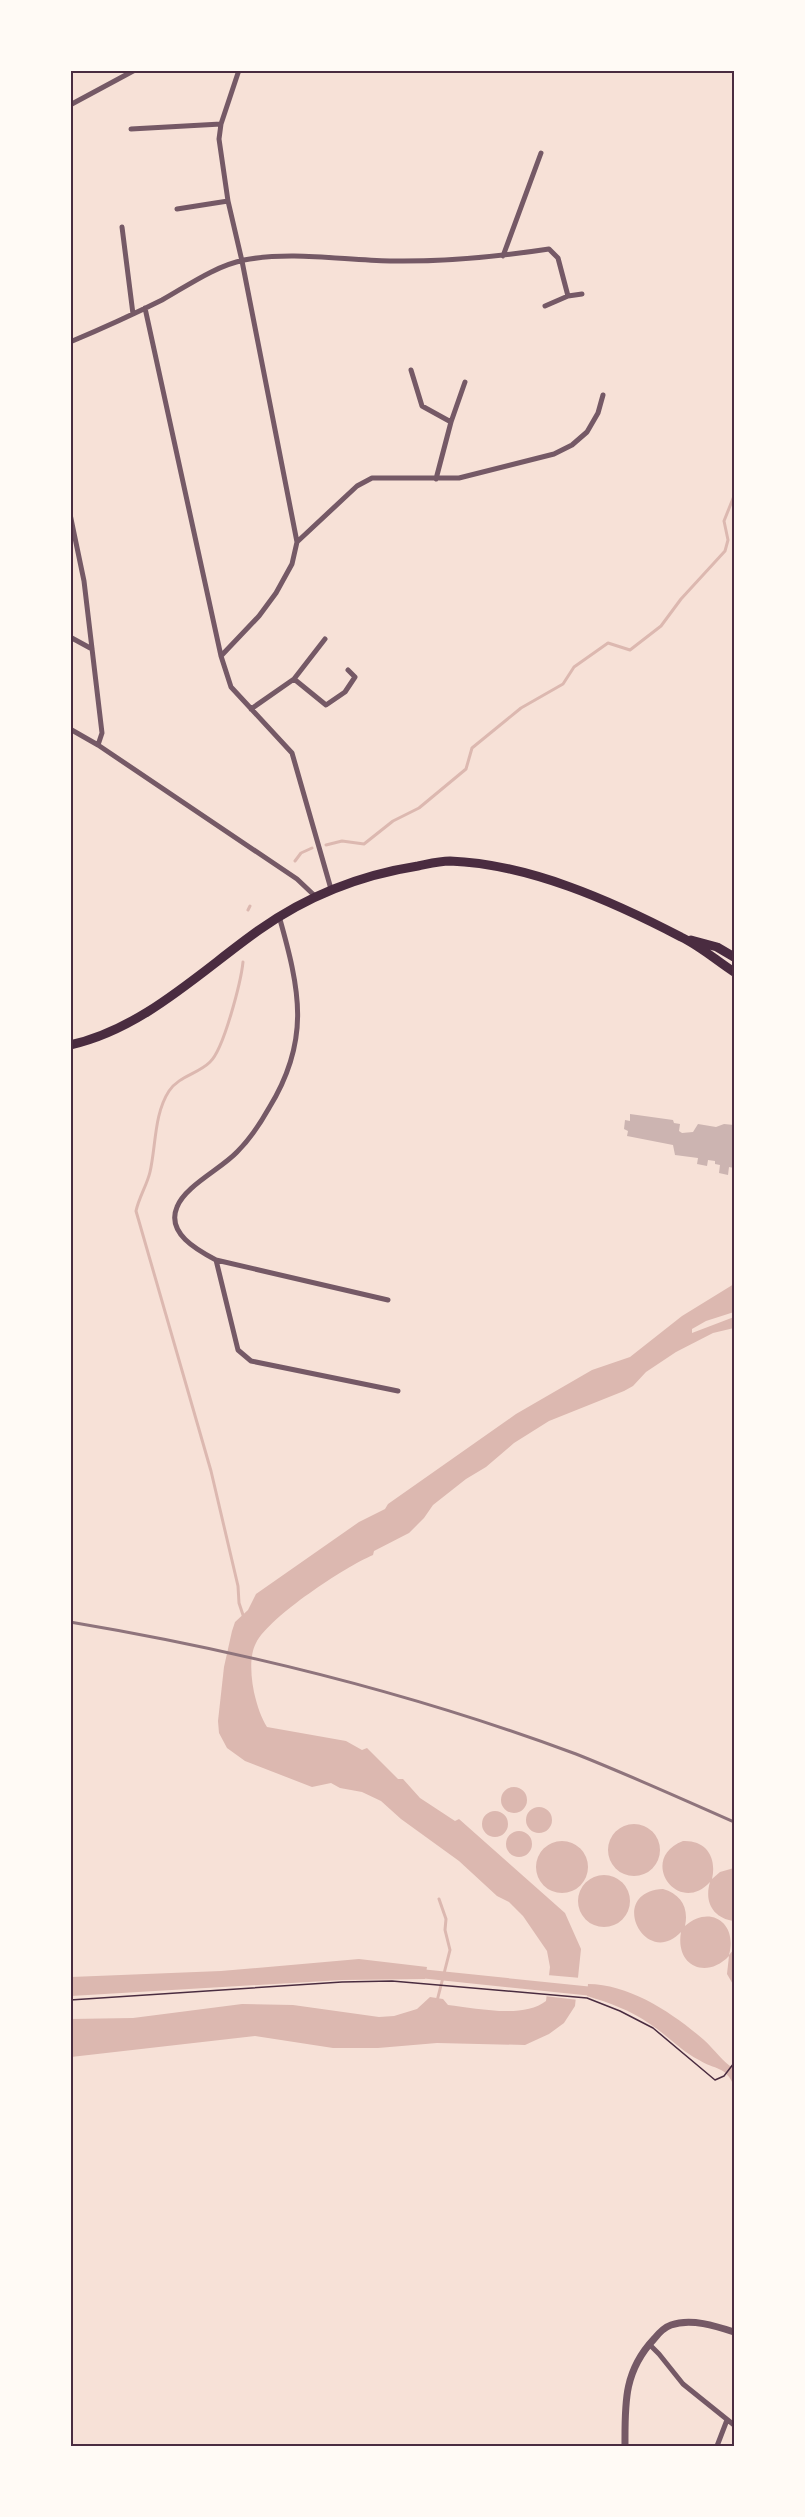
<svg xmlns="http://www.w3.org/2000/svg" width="805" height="2517" viewBox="0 0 805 2517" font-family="Ubuntu,sans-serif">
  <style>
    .water { fill: #dcb8b0 }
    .pier { fill: #f7e1d7 }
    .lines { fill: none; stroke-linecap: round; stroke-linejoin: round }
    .stream { stroke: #dcb8b0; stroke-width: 3 }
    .canal { stroke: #dcb8b0; stroke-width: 9 }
    .building { fill: #ccb4b1 }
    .path { stroke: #4a2c40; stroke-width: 1.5 }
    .minor { stroke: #755966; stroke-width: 5 }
    .tertiary { stroke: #755966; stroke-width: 7 }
    .trunk { stroke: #4a2c40; stroke-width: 9 }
    .rail { stroke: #8f747c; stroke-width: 3 }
    .neatline { fill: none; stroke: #4a2c40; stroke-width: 2 }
  </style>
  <rect width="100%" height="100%" fill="#f7e1d7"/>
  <path class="water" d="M734 1284V1312L706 1321 692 1329V1333L734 1317V1328L713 1333 676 1352 646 1372 633 1386 624 1391 549 1421 514 1443 486 1467 466 1479 433 1505 424 1518 409 1533 374 1551 373 1555C345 1567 270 1616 256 1643 245 1663 255 1709 267 1727L346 1741 362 1750 367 1748 398 1779H403L420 1798 455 1821 459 1819 565 1913 581 1949 575 2006 564 2023 549 2034 525 2045 437 2043 378 2048H333L255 2036 71 2057 70 2019 133 2018 242 2004 293 2005 379 2017 394 2016 417 2009 430 1997 443 1999 448 2005C476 2008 523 2019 546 2001L550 1967 547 1951 523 1916 509 1902 497 1896 459 1861 401 1819 381 1801 362 1792 340 1788 331 1783 312 1787 245 1761 227 1748 219 1733 218 1721 224 1667 232 1631 235 1622 248 1610 256 1594 359 1522 385 1509 388 1504 516 1414 592 1370 630 1357 682 1316Z
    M501 1800a13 13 0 1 1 26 0a13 13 0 1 1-26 0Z
    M526 1820a13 13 0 1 1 26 0a13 13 0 1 1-26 0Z
    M482 1824a13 13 0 1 1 26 0a13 13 0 1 1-26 0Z
    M608 1850a26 26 0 1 1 52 0a26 26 0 1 1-52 0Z
    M506 1844a13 13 0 1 1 26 0a13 13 0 1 1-26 0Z
    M536 1867a26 26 0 1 1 52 0a26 26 0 1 1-52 0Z
    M683 1841C706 1840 717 1857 712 1879L720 1872 734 1868V1921C713 1918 704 1902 710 1882 678 1917 637 1859 683 1841Z
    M578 1901a26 26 0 1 1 52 0a26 26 0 1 1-52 0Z
    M663 1889C681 1894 689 1908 685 1926 710 1904 738 1923 729 1955L734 1949V1986L727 1974 729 1956C706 1980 675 1966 681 1932 645 1970 606 1892 663 1889Z
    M359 1959 427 1967 425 1979 342 1980 71 1996V1977L221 1971Z
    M588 1984C630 1984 674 2014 704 2040 715 2050 722 2061 734 2069V2086C726 2066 715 2070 699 2060 681 2051 667 2035 650 2024 630 2010 610 2003 587 1996Z"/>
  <path class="pier" d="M547 1975 581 1978 579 2000 544 1996Z"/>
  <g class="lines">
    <path class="stream" d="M326 845 342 841 364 844 393 821 419 808 466 769 472 748 521 708 563 684 574 667 608 643 630 650 661 626 681 599 725 551 728 540 724 521 734 496
      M295 861 301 853 312 848
      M248 910 250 906
      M243 962C241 981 224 1049 210 1062 198 1074 179 1076 169 1091 154 1114 156 1146 150 1172 147 1185 139 1197 136 1211L211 1471 238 1586 239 1603 244 1618
      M437 2001 450 1950 445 1930 446 1919 439 1899"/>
    <path class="canal" d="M415 1973 598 1992"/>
  </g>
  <path class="building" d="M630 1114 673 1120 674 1123 680 1124 679 1131 682 1133 693 1132 698 1124 716 1127 724 1124 734 1125V1168L729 1167 728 1175 719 1173 720 1165 715 1164V1161L708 1160 707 1166 697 1164 698 1158 675 1155 673 1145 627 1136 628 1131 624 1129 625 1120 630 1121Z"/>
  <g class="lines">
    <path class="path" d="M70 2000 342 1982 392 1981 587 1998 620 2011 653 2028 715 2080 724 2076 734 2063"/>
    <path class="minor" d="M239 70 221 124 219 139 228 201 242 261 297 542
      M70 105 135 70
      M131 129 221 124
      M177 209 228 201
      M122 227 133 314
      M503 256 541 153
      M568 296 582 294
      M145 308 221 656
      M70 342C101 329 132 315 162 300 187 286 215 266 244 260 292 251 341 260 390 261 443 262 496 257 549 249L558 258 568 296 545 306
      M411 370 422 406 451 422
      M436 479 451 422 465 382
      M70 514 84 581 102 733 98 745
      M70 637 92 649
      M294 679 326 705 345 692 355 677 348 670
      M251 709 294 679 325 639
      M70 729 98 745 297 879 315 896
      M331 889 292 753 231 687 221 656 259 616 276 593 292 564 297 542 357 486 372 478H459L554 454 572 445 587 432 598 413 603 395
      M279 916C300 990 311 1040 269 1108 260 1124 250 1139 237 1152 221 1169 185 1186 177 1207 166 1233 197 1250 216 1260L238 1350 251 1361 398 1391
      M216 1260 388 1300
      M649 2344 659 2354 683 2384 734 2425
      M717 2446 727 2420"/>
    <path class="tertiary" d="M625 2446C625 2405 623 2372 654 2339 658 2334 665 2327 671 2325 691 2318 716 2326 734 2332"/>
    <path class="trunk" d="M691 940 717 947 734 957
      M70 1045C143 1029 201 971 259 930 307 896 360 875 418 866 428 864 439 861 450 861 529 864 612 901 681 937 700 946 717 961 734 972"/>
    <path class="rail" d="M70 1622C242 1651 412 1693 576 1754 629 1775 682 1799 734 1822"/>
  </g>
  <rect width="805" height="2517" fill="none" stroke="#fffaf5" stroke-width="144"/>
  <rect x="72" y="72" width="661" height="2373" class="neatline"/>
</svg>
